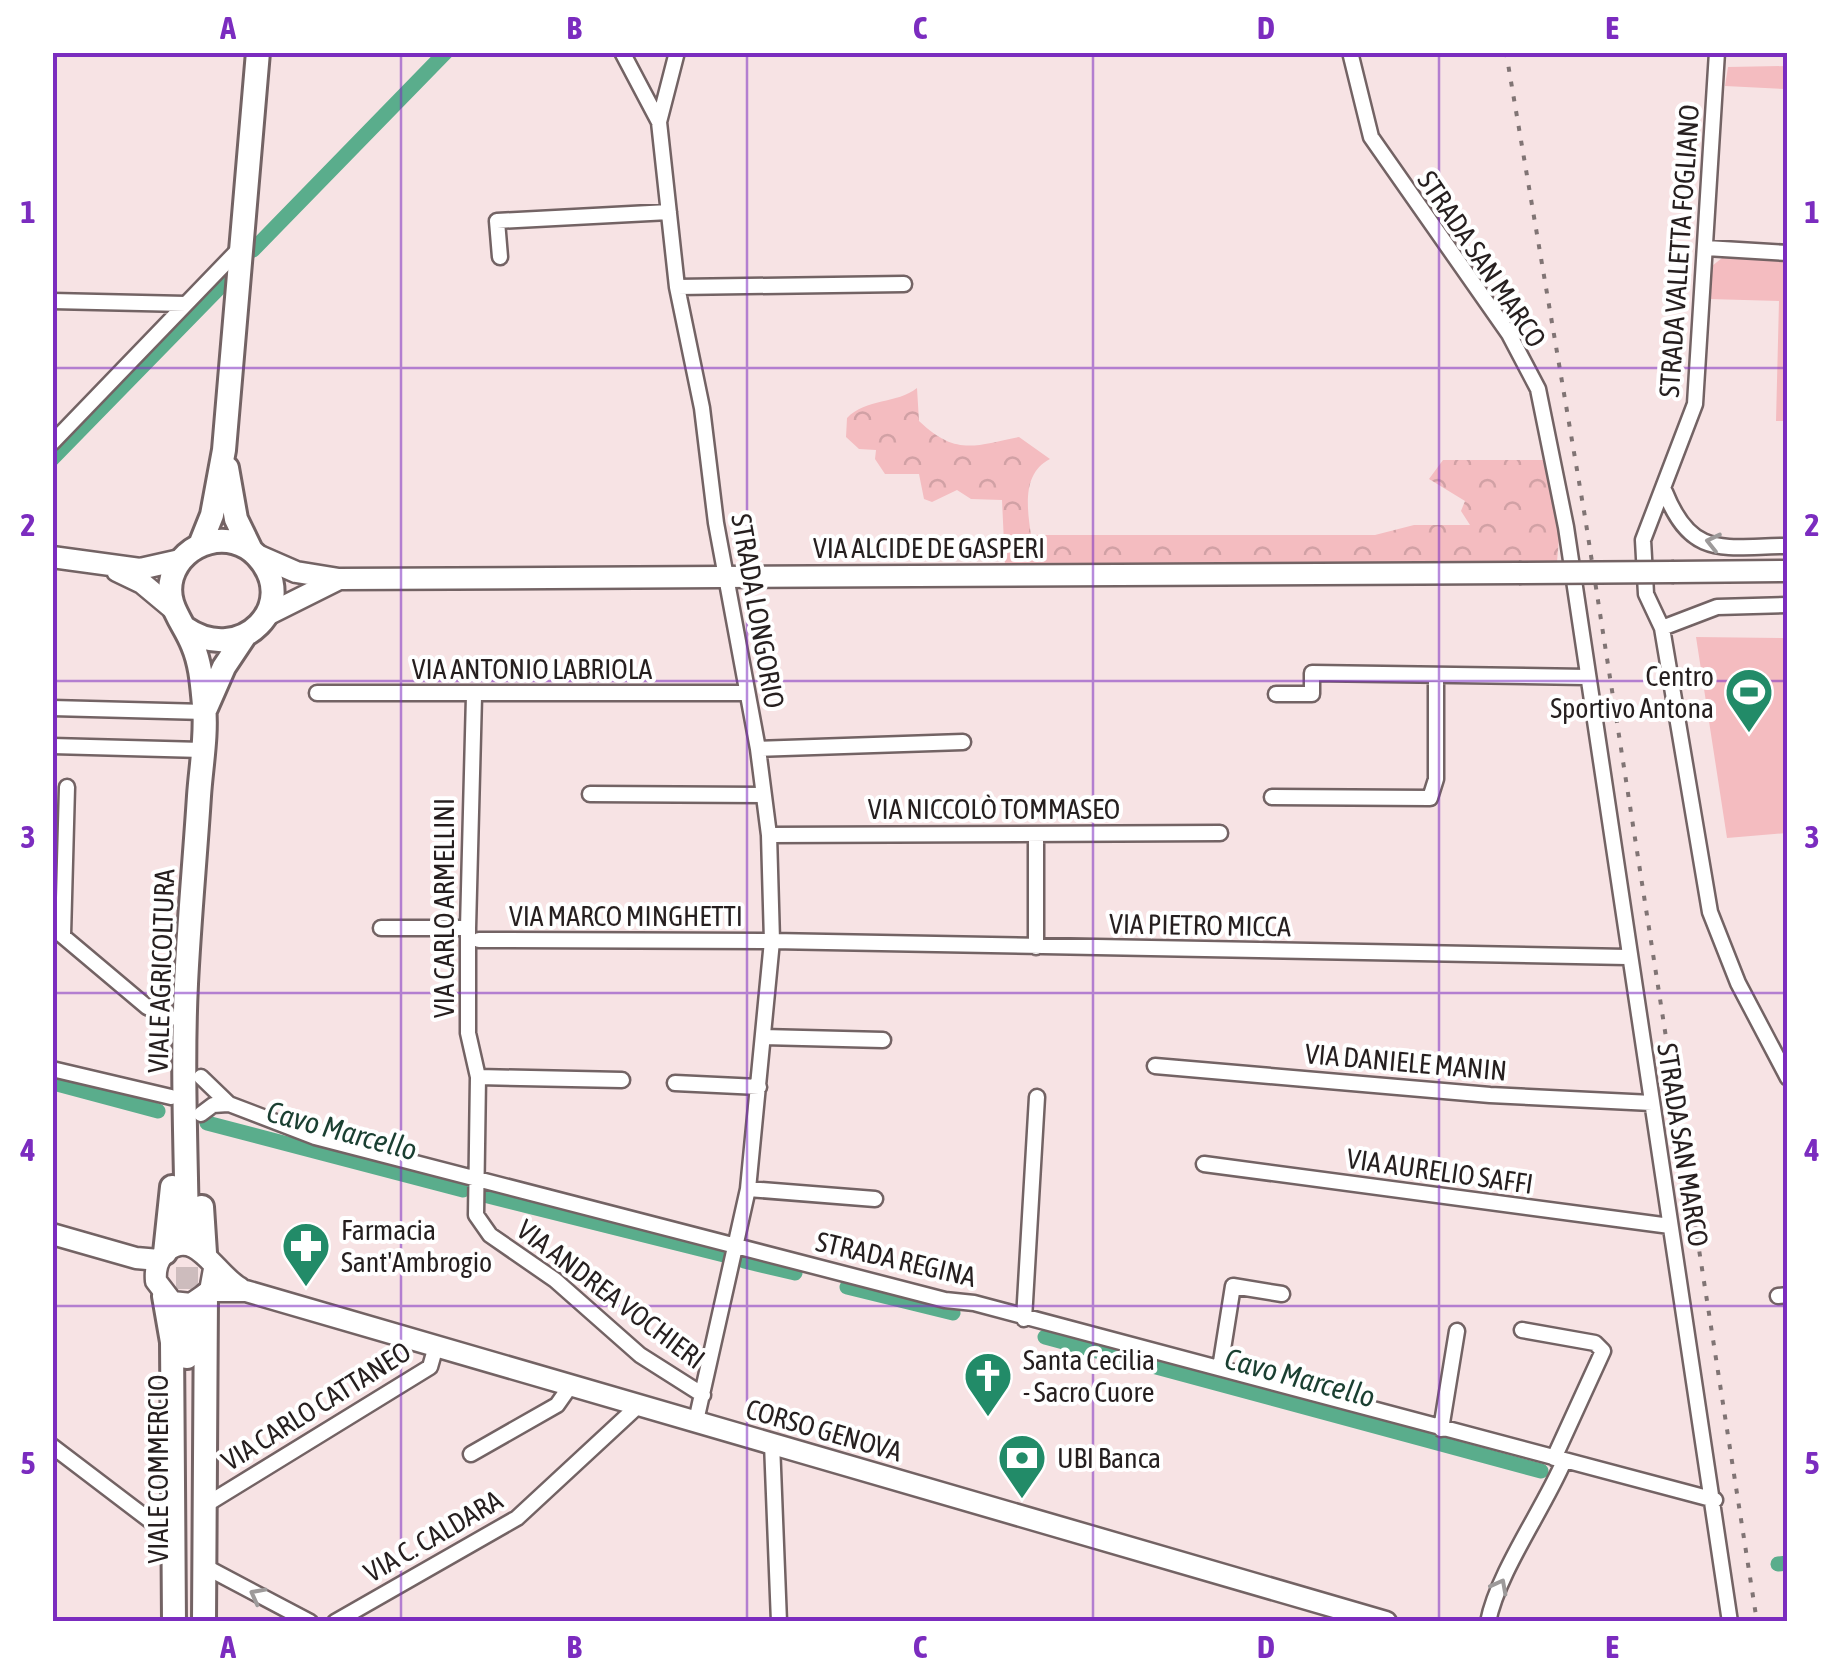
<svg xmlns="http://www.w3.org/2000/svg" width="1840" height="1674" viewBox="0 0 1840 1674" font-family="'Asap Condensed',sans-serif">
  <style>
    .grass { fill: #f4bcc0 }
    .forest { fill: url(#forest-crowns) }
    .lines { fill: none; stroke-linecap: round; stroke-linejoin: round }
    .canal { stroke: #5aad8c; stroke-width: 15 }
    .primary-tunnel { stroke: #cdbcbd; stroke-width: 22; stroke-dasharray: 22 11; stroke-linecap: butt }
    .minor-casing { stroke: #736364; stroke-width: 19 }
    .secondary-casing { stroke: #736364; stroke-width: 25 }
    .primary-casing { stroke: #736364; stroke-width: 28 }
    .minor { stroke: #fff; stroke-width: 14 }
    .secondary { stroke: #fff; stroke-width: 20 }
    .primary { stroke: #fff; stroke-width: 22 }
    .rail { stroke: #807474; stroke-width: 4; stroke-dasharray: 5 10; stroke-linecap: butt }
    .secondary-bridge-casing { stroke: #736364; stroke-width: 25; stroke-linecap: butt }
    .secondary-bridge { stroke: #fff; stroke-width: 20 }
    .oneway { stroke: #9d9a9a }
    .grid { fill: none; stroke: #7b2cbf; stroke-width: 2.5; stroke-opacity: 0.55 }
    .labels { text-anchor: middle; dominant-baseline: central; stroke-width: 8; stroke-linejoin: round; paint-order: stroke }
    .street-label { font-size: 28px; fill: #261f1f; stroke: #fff }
    .poi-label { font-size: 28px; fill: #261f1f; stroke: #fff; text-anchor: start }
    .water-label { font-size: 30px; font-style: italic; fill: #1a3f31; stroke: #fff }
    .neatline { fill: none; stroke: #7b2cbf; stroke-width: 4 }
    .grid-label { font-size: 32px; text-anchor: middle; font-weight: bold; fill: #7b2cbf }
  </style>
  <defs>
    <pattern id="forest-crowns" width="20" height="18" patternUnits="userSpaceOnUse" patternTransform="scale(2.5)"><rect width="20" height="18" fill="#f4bcc0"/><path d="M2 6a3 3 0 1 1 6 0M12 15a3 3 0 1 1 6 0" fill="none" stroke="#d1a1a5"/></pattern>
  </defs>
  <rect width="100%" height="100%" fill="#f7e3e4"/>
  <path class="grass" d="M1787 66H1788L1787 140H1784V89L1725 86 1728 67Z
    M1722 258 1787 260V421H1776L1779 301 1709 299 1712 266Z
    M1696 637 1787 638V833L1727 838Z"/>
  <path class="forest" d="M917 388 919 421C956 456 974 446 1019 437L1050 459C1022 473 1027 508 1031 535H1375L1414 525H1470L1461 511 1465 501 1429 479 1443 460H1547L1559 538 1557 562 1005 565 1002 500 971 499 957 490 932 502 924 499 919 474H885L875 459 876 450 859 449 846 437 847 418C866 398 897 404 917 388Z"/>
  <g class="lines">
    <path class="canal" d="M253 250 446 52
      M52 459 223 284
      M57 1084 158 1111
      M207 1123 463 1190
      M480 1194 724 1255
      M744 1261 795 1273
      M847 1287 953 1313
      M1045 1337 1541 1471
      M1778 1564 1788 1563"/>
    <path class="primary-tunnel" d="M187 1234V1316"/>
    <g class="minor-casing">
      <path id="minor" d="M622 52 659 122 677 287 702 408 716 523 758 749 769 835 772 941 748 1189 696 1421
        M1350 52 1371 137 1509 334 1538 389 1566 527 1730 1622
        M1717 52 1695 404 1643 540 1646 594 1662 628 1710 912 1738 983 1788 1078
        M659 122 677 52
        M1706 248 1788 253
        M500 257 497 221 669 212
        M677 287 904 284
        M52 301 186 304
        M52 443 241 247
        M1665 492C1692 560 1724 546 1788 546
        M1662 628 1717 607 1788 605
        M317 693H747
        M1276 694H1312V673L1587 677
        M474 696 468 928V1033L478 1077 476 1215 490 1235 555 1280 640 1355 703 1395
        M52 708 205 712
        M52 746 202 750
        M758 749 963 742
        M590 794 764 795
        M1272 797 1430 798 1436 779V675
        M1036 834V947
        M769 835 1220 833
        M52 927 147 1007 171 1018
        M381 928H468
        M63 935 67 787
        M479 940 772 941 1627 957
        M763 1037 883 1040
        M1155 1066 1490 1095 1652 1103
        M52 1069 171 1097
        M201 1077 229 1104 315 1137 945 1300 974 1303 1715 1500
        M478 1077 622 1080
        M675 1083 759 1087
        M201 1114 213 1105 228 1104
        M1204 1164 1670 1226
        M748 1189 875 1199
        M1778 1296 1788 1295
        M1024 1319 1037 1097
        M1522 1330 1595 1343 1603 1351 1554 1458
        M1220 1368 1233 1286 1282 1294
        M1441 1429 1457 1331
        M772 1443 779 1622
        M52 1446 173 1538
        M471 1454 557 1405 571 1385
        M212 1501 430 1367 436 1346
        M204 1566 310 1622
        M335 1622 517 1518 639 1405
        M1488 1622C1498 1572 1543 1510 1564 1461"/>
    </g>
    <g class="secondary-casing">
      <path id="secondary" d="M257 555 296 572 339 579 1519 573
        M52 557 140 569 180 560
        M117 571 142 583 172 608
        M1674 572 1788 571
        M265 616 337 580
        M52 1234 136 1258 159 1260
        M214 1269 210 1291 191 1304 172 1302 156 1281C155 1270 157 1259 167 1251 196 1228 215 1274 240 1288
        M210 1291H246L1386 1622"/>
    </g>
    <g class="primary-casing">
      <path id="primary" d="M227 468 236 519 251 550
        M200 545 212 515 224 450 258 52
        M185 628C241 667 302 604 257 556 231 528 183 541 172 577 164 605 184 622 193 646 201 665 202 685 204 705 207 735 201 766 199 796 195 859 189 921 186 984 182 1067 186 1151 187 1234
        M206 708 224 667 244 637
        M202 1207 205 1253
        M165 1253 172 1187
        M164 1296 172 1342 174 1622
        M187 1316V1357
        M204 1622 206 1295"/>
    </g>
    <use href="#minor" class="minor"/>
    <use href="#secondary" class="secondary"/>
    <use href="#primary" class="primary"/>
    <path class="rail" d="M1506 52 1585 517 1757 1622"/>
    <g class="secondary-bridge-casing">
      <path id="secondary-bridge" d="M1519 573 1674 572"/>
    </g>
    <use href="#secondary-bridge" class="secondary-bridge"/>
  </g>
  <defs><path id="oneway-chevron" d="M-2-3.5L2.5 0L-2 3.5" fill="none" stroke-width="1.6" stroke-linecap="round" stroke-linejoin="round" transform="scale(2.5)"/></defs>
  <g class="oneway">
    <use href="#oneway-chevron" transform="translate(1713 542) rotate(-167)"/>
    <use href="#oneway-chevron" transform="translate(1500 1586) rotate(-62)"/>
    <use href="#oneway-chevron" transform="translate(257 1595) rotate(-152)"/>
  </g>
  <path class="grid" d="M401 52V1622M747 52V1622M1093 52V1622M1439 52V1622M52 368H1788M52 681H1788M52 993H1788M52 1306H1788"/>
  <defs>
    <g id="stadium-pin" transform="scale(2.5)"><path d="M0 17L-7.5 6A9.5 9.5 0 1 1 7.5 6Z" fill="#228b68" stroke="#fff"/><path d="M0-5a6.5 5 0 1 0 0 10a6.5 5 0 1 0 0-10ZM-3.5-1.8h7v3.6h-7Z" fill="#fff"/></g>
    <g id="pharmacy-pin" transform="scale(2.5)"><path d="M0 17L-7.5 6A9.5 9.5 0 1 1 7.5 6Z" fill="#228b68" stroke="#fff"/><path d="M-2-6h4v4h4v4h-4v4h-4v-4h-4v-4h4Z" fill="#fff"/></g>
    <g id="church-pin" transform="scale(2.5)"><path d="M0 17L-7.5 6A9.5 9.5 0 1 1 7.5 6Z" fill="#228b68" stroke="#fff"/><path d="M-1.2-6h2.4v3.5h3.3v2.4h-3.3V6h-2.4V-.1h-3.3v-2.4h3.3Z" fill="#fff"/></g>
    <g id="bank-pin" transform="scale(2.5)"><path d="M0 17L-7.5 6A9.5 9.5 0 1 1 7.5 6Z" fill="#228b68" stroke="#fff"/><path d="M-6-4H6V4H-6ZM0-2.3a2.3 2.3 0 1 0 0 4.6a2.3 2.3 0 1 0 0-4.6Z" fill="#fff"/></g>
  </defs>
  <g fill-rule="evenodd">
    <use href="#stadium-pin" x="1749" y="692"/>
    <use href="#pharmacy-pin" x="306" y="1246"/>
    <use href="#church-pin" x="988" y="1376"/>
    <use href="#bank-pin" x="1022" y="1458"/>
  </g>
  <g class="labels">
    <g class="street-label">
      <text transform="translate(1679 251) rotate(-86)">STRADA VALLETTA FOGLIANO</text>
      <text transform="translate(1482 259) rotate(56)">STRADA SAN MARCO</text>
      <text x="929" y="548">VIA ALCIDE DE GASPERI</text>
      <text transform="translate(758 611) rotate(80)">STRADA LONGORIO</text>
      <text x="532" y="669">VIA ANTONIO LABRIOLA</text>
      <text x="994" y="809">VIA NICCOLÒ TOMMASEO</text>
      <text transform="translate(444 908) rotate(-90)">VIA CARLO ARMELLINI</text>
      <text x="626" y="916">VIA MARCO MINGHETTI</text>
      <text transform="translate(1200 925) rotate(1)">VIA PIETRO MICCA</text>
      <text transform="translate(161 971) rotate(-88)">VIALE AGRICOLTURA</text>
      <text transform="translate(1406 1062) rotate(5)">VIA DANIELE MANIN</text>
      <text transform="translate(1683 1145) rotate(81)">STRADA SAN MARCO</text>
      <text transform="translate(1440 1171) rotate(8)">VIA AURELIO SAFFI</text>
      <text transform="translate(896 1259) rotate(13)">STRADA REGINA</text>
      <text transform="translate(611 1294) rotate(37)">VIA ANDREA VOCHIERI</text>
      <text transform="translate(316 1406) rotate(-32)">VIA CARLO CATTANEO</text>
      <text transform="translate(824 1430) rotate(16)">CORSO GENOVA</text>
      <text transform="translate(158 1469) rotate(-90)">VIALE COMMERCIO</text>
      <text transform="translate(433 1536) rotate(-30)">VIA C. CALDARA</text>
    </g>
    <g class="poi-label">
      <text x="1714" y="676" text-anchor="end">Centro<tspan x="1714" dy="32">Sportivo Antona</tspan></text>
      <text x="341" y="1230">Farmacia<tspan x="341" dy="32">Sant'Ambrogio</tspan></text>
      <text x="1023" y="1360">Santa Cecilia<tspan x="1023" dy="32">- Sacro Cuore</tspan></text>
      <text x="1057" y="1458">UBI Banca</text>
    </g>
    <g class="water-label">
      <text transform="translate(342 1130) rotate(15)">Cavo Marcello</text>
      <text transform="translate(1300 1377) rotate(15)">Cavo Marcello</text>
    </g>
  </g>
  <rect width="1840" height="1674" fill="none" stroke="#ffffff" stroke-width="110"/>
  <rect x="55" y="55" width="1730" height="1564" class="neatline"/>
  <g class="grid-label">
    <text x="228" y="39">A</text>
    <text x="574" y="39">B</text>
    <text x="920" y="39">C</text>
    <text x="1266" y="39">D</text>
    <text x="1612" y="39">E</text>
    <text x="28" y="223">1</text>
    <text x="1812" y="223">1</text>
    <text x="28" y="536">2</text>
    <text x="1812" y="536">2</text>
    <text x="28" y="848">3</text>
    <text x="1812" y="848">3</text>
    <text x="28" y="1161">4</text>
    <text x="1812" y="1161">4</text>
    <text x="28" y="1474">5</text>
    <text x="1812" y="1474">5</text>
    <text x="228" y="1658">A</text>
    <text x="574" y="1658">B</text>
    <text x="920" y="1658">C</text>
    <text x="1266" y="1658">D</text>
    <text x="1612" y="1658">E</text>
  </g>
</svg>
